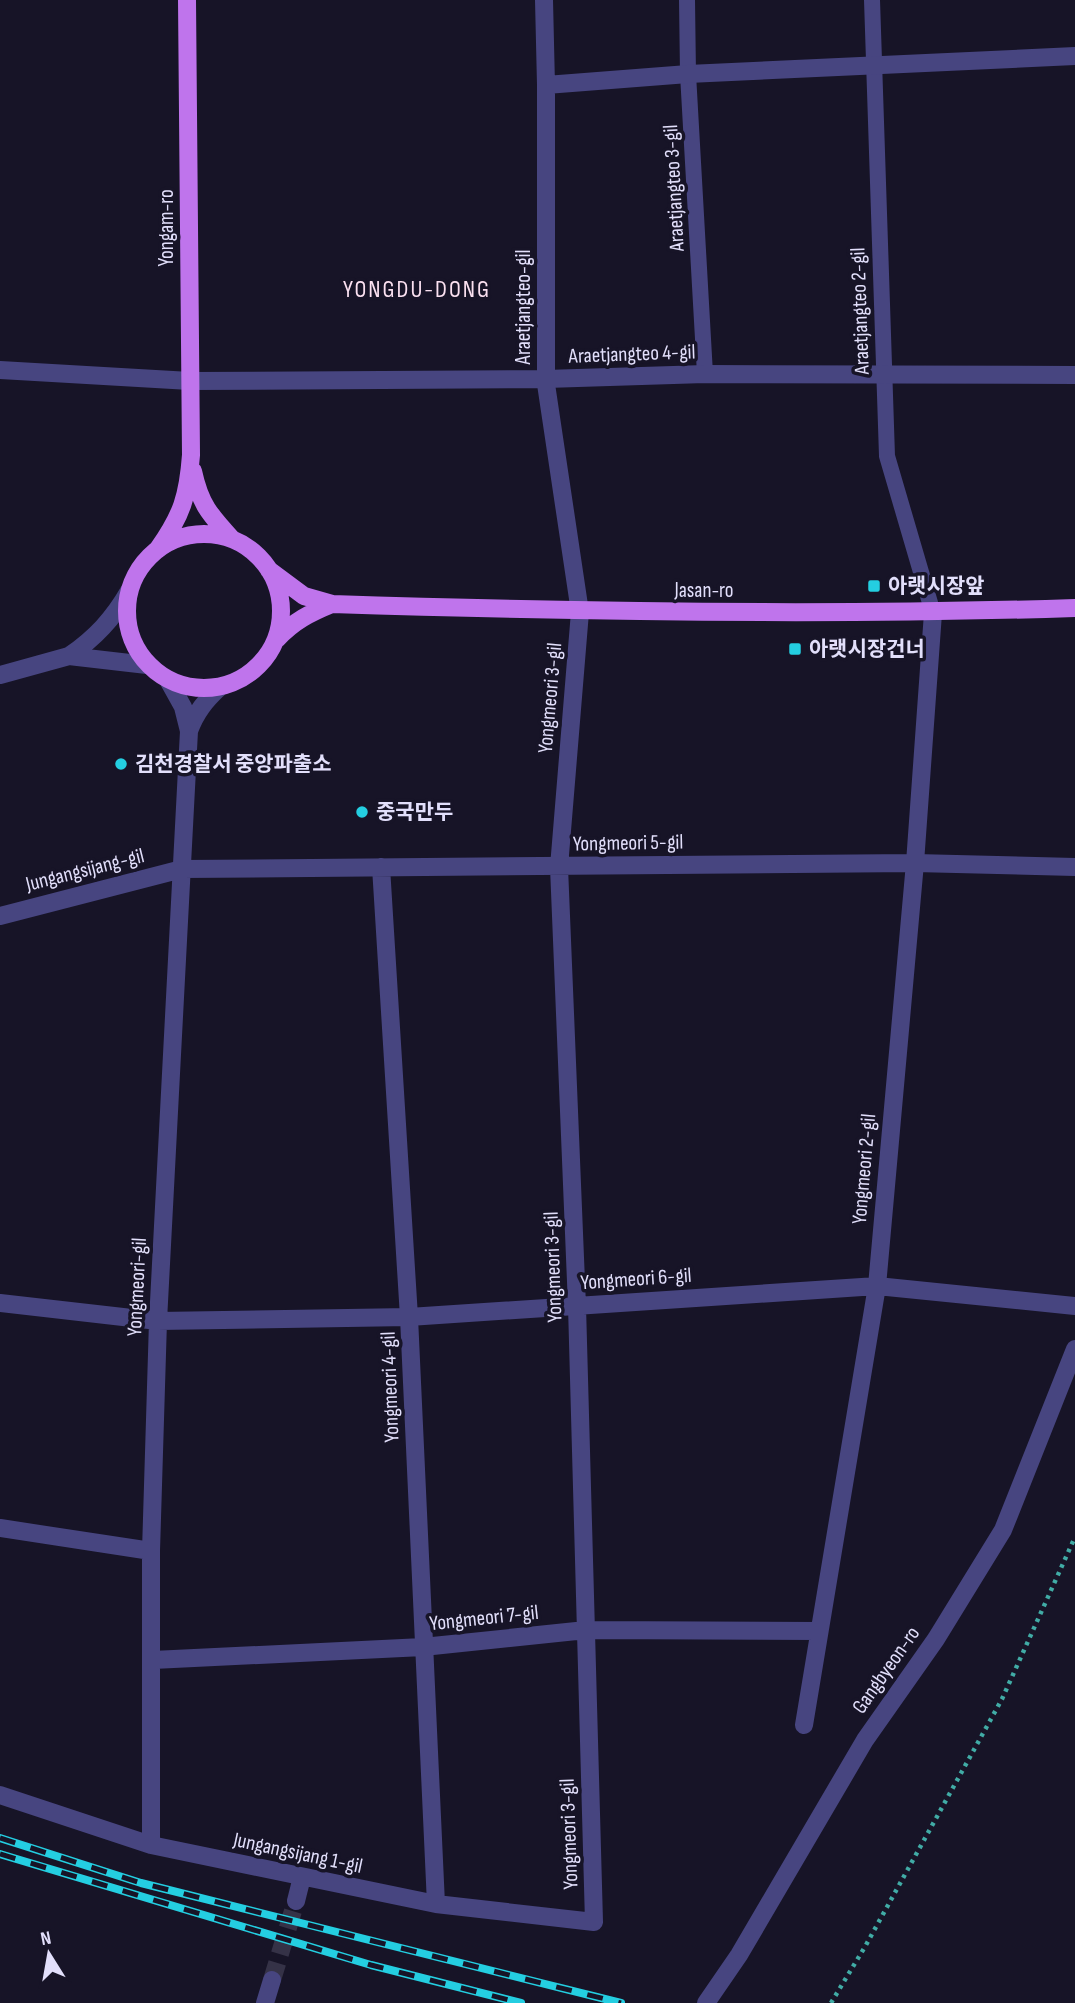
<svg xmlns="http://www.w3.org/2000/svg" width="1075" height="2003" viewBox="0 0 1075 2003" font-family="'Sofia Sans Condensed','Noto Sans KR',sans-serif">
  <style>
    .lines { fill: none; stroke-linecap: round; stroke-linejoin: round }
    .minor-tunnel { stroke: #353247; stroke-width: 18; stroke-dasharray: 18 9; stroke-linecap: butt }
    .path { stroke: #41aca6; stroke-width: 4.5; stroke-dasharray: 3.5 5; stroke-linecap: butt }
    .service { stroke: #474580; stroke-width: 16 }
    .minor { stroke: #474580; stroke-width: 18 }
    .tertiary { stroke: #474580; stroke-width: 18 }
    .primary { stroke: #bf74ec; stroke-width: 18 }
    .rail-casing { stroke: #24cee1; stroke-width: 8 }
    .rail { stroke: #171427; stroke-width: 5; stroke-dasharray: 16; stroke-linecap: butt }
    .poi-dot { fill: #24cee1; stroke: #171427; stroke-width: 2.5 }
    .labels { text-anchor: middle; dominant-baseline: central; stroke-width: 7; stroke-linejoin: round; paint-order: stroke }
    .street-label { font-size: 21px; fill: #e2dffb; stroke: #171427 }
    .poi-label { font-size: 21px; font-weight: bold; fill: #e2dffb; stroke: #171427; text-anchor: start }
    .quarter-label { font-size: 24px; letter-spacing: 2px; fill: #fbe1f1; stroke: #171427 }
  </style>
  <rect width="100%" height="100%" fill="#171427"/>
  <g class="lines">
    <path class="minor-tunnel" d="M272 1980 296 1901"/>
    <path class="path" d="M831 2003 866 1945 1002 1699 1075 1537"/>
    <path class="service" d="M687 0 688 74 705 374
      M872 0 887 456 933 613"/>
    <path class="minor" d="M546 85 688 74 1075 56
      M0 370 190 381 546 379 705 374 1075 375
      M168 680 183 707 189 731
      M381 867 409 1317 436 1904
      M0 916 182 869 915 863 1075 867
      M0 1303 158 1321 409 1317 877 1286 1075 1306
      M0 1528 151 1551
      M153 1660 423 1647 586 1630 819 1631
      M804 1725 877 1286 915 863 933 613
      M0 1795 151 1845 436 1904 594 1922 577 1306 559 867 580 612 546 384V85L544 0
      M151 1845V1551L158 1321 189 731C196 712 205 701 220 687
      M296 1901 302 1877
      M265 2003 272 1980"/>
    <path class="tertiary" d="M69 656C95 638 113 619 129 591
      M0 675 69 656 147 665
      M706 2003 739 1955 865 1740 936 1639 1003 1530 1075 1349"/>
    <path class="primary" d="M193 471C200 504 210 515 232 539
      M127 611a77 77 0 1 1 154 0a77 77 0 1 1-154 0Z
      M158 549C182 515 188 496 191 455L187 0
      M269 570 304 596 332 604C580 612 827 616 1075 608
      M277 639C294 621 310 613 332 604"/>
    <g class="rail-casing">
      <path id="rail" d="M0 1838 141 1883 621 2003
        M0 1854 371 1965 521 2003"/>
    </g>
    <use href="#rail" class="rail"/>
  </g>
  <g class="poi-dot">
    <rect x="867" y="579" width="14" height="14" rx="3.5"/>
    <rect x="788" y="642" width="14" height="14" rx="3.5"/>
    <circle cx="121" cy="764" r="7"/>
    <circle cx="362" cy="812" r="7"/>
  </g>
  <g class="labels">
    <g class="street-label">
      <text transform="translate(674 188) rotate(-93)">Araetjangteo 3-gil</text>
      <text transform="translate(166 228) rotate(-90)">Yongam-ro</text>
      <text transform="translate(523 307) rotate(-90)">Araetjangteo-gil</text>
      <text transform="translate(860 311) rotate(-92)">Araetjangteo 2-gil</text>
      <text transform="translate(632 354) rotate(-2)">Araetjangteo 4-gil</text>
      <text x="704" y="590">Jasan-ro</text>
      <text transform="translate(550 698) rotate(-85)">Yongmeori 3-gil</text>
      <text transform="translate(628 843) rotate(-1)">Yongmeori 5-gil</text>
      <text transform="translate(85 870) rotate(-14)">Jungangsijang-gil</text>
      <text transform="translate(864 1169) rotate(-85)">Yongmeori 2-gil</text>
      <text transform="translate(553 1267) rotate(-92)">Yongmeori 3-gil</text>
      <text transform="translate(636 1279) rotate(-4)">Yongmeori 6-gil</text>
      <text transform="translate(137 1287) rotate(-87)">Yongmeori-gil</text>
      <text transform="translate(390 1387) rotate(-92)">Yongmeori 4-gil</text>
      <text transform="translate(484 1618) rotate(-6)">Yongmeori 7-gil</text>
      <text transform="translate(886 1670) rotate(-55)">Gangbyeon-ro</text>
      <text transform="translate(569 1834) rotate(-92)">Yongmeori 3-gil</text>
      <text transform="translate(298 1853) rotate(12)">Jungangsijang 1-gil</text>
    </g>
    <g class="poi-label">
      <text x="888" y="586">아랫시장앞</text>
      <text x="809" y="649">아랫시장건너</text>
      <text x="135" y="764">김천경찰서 중앙파출소</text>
      <text x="376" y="812">중국만두</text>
    </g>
    <g class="quarter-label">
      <text x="417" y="289">YONGDU-DONG</text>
    </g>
  </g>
  <g transform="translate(49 1954) rotate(349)" stroke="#171427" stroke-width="5" paint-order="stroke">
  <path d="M0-5L12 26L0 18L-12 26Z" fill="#e2dffb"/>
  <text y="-10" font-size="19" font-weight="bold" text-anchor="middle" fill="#e2dffb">N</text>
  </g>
</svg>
